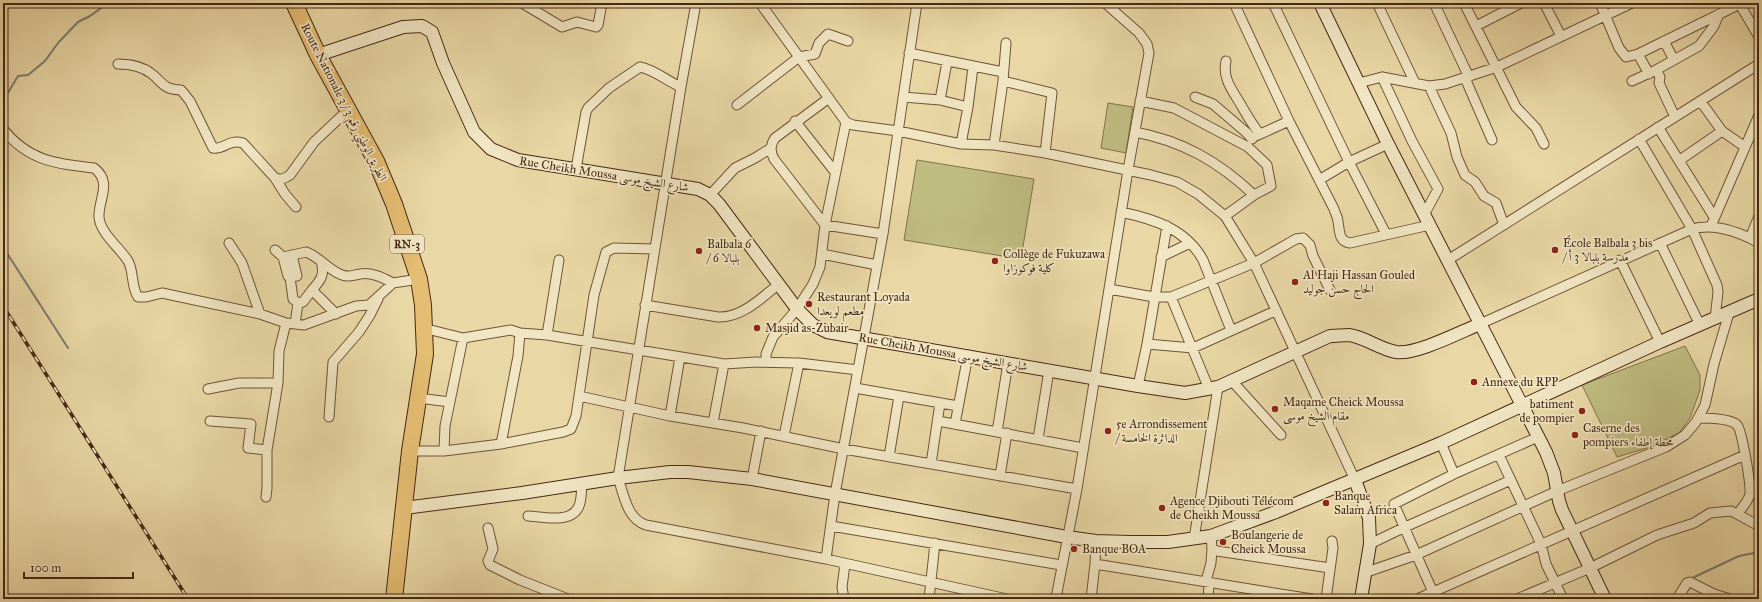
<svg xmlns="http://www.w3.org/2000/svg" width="1762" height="602" viewBox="0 0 1762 602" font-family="'IM FELL Great Primer',Amiri,serif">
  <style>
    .green { fill: #bfbc81; stroke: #82724a }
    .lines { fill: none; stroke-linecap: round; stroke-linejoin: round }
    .stream { stroke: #7a7d73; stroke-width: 2 }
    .street-casing { stroke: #6f5338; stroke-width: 11 }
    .secondary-casing { stroke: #462714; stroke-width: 14 }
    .highway-casing { stroke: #462714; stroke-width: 18 }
    .street { stroke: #f1e6c4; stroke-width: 9 }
    .secondary { stroke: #f1e6c4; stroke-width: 12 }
    .highway { stroke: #e4bc72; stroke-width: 16 }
    .rail-casing { stroke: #462714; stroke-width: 3.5 }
    .rail { stroke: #f1e6c4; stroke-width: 2; stroke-dasharray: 6; stroke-linecap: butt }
    .poi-dot { fill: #8f2418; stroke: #f1e6c4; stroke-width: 1.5 }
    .labels { text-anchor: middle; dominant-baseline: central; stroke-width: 3.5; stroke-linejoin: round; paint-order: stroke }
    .shield { fill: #f1e6c4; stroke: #796049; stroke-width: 1 }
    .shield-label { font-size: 11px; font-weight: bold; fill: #462714 }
    .street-label { font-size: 12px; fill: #462714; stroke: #f1e6c4 }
    .poi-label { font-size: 12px; fill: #462714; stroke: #f1e6c4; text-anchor: start }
  </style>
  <rect width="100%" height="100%" fill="#e9d8a5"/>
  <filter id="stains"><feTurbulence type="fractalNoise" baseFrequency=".005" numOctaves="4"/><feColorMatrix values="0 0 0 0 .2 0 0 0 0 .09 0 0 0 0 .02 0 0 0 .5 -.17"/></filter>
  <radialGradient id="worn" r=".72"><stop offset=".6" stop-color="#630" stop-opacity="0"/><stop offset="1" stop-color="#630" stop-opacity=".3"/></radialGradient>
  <path class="green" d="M1108 103 1133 107 1126 153 1101 148Z
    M917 160 1034 179 1021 259 904 240Z
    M1685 346 1700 375V390L1690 418 1679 433 1650 447 1617 457 1582 385Z"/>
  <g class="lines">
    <path class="stream" d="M3 101 18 76 28 75 45 61 58 43 78 22 90 16 108 3
      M3 247 68 348
      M1690 579 1739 556 1759 552
      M1670 599 1676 594"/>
    <g class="street-casing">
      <path id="street" d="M522 3 562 27 577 22 596 27 598 25 602 3
        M696 3 681 87 618 478C624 495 627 519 646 525L826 559 1007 599
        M760 3 846 122 853 125 898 131 961 144 994 145 1045 153 1151 175 1177 182 1198 194 1225 216 1254 263 1355 480
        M1234 3 1289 121 1334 209C1335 213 1338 217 1338 222 1340 231 1338 241 1350 243L1430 225
        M1273 3 1349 162 1386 234
        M1377 3 1415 83
        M1434 3 1469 77
        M1464 3 1516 107 1536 128 1544 144
        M1544 3 1561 36
        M1600 3 1619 48 1626 57 1638 54 1742 3
        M1739 3 1759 37
        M1476 26 1521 3
        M1664 41 1674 60
        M909 53 1003 72
        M1638 54 1649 74
        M1226 61C1222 79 1233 91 1241 105 1247 115 1252 125 1260 134
        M118 64C131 64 142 66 152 74 164 84 163 89 181 90L190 101 213 148C225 150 227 139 243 143L275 178C281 180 284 179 290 175L314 142 349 109
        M1656 70 1660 77 1659 83 1675 117
        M1382 77 1412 141 1438 189 1424 215
        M1465 78 1492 140
        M1003 81 1052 93 1045 153
        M1632 81 1656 70 1699 46 1714 26 1719 14
        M1359 83 1382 77 1429 86 1445 84 1497 67 1632 3
        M1429 86 1451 133 1457 157 1465 175 1475 182 1484 196 1496 203 1504 225
        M903 97 940 100 968 107
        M1195 97 1213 104 1247 133 1252 139
        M829 98 775 138C770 145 770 151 774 159L825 225 883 234
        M940 100 947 62
        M1140 101 1174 108 1248 147 1267 165 1271 186 1254 195
        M1701 102 1722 131 1745 147
        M737 105 799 57 815 54 819 43 828 34 848 41
        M795 121 835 172
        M1658 127 1714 217
        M3 129C28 161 57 164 94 168 113 182 98 200 99 217 100 233 120 248 128 261 134 271 131 287 138 297H146L162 293 260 314 286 323 304 325 356 306 369 305 393 283 419 279
        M1135 132C1183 141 1219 162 1254 195L1225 216
        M1256 136 1289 121
        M1639 139 1692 229 1717 285 1718 292 1715 319
        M961 144 968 107 973 67
        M994 145 1003 81 1006 43
        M1680 160 1722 131
        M576 169 586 112 588 108 609 88 640 67C655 70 667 81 681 87
        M275 178 285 194 296 207
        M1319 180 1349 162 1388 144
        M710 195 735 168 755 158 771 148
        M1121 212C1154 219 1186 229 1203 260L1231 330
        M1711 226 1759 115
        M1750 238 1759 216
        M229 243 242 263 260 314
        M1660 243 1700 325
        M275 250 283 257 306 252C320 257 328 270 342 275 350 278 353 275 360 274 372 272 383 278 393 283
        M822 254 877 265
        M283 257 288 276 290 277 293 299 298 303
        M1161 257 1190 243
        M1448 260 1759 64
        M1620 260 1660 342
        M321 261C325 275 321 280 312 290L336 314
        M290 277 297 276 292 255
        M1109 289 1154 297H1171L1254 263 1296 239 1303 238 1310 245 1313 256 1330 290
        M1171 297 1209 389
        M645 305 718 317C742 318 761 298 779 284
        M295 324 298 303 303 302 312 290
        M1480 324 1692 229C1715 223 1739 232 1759 243
        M423 328 463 338 511 330 520 333 547 335 724 364 756 362 799 363 858 370
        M547 335 559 260
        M1147 344 1193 348 1275 311
        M766 362V354L773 337 797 309 813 284 820 267 825 225 846 122
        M1232 381 1281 435
        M1138 386 1147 344 1167 226
        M855 388 958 406
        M208 389 239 383H278
        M579 396 670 416 743 428 844 449 1077 489
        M418 398 450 402
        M670 416 680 357
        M329 417 333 362 359 332 370 315 378 299
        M1698 418C1707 418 1730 418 1737 425 1742 430 1751 485 1750 494 1748 502 1742 508 1737 514L1759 526
        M210 421 251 424 248 448 267 450
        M938 421 1083 448
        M713 423 724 364
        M955 424 968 355
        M997 432 1008 363
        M784 436 799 363
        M1038 439 1049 370
        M1441 443 1454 474
        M501 444 518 356 520 333
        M410 451H444L501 444 563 432 571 429 576 416 594 295 606 252 614 248 655 249
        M444 451 445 426 463 338
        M1499 455 1541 544 1546 564 1563 599
        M889 457 899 396
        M931 464 940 403
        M1000 476 1007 433
        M752 479 761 431
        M266 497 267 488V450L278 383 279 351 286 323
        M528 516C543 517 572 524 579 506 582 499 581 491 582 484
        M831 526 1061 565
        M488 528 493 549 488 561 490 565 520 580 568 599
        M1211 536 1212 549 1217 551 1330 568
        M1194 539 1218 387
        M1370 544 1405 527 1511 480
        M826 559 835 494 883 234 917 3
        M1095 564 1096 541
        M1364 573 1416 555 1557 491 1666 447 1685 435 1696 422 1705 405 1714 364 1729 313
        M844 599 842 587 845 564
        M929 599 935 543
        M1063 599 1056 598 1077 489 1128 170 1149 53 1147 44 1139 33 1105 3
        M1091 599 1095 564 1312 599
        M1208 599 1209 585 1206 581 1211 563 1212 549
        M1326 599 1333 548 1332 541
        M1417 599 1745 455
        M1436 599 1394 504 1454 474 1538 437
        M1517 599 1590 568 1657 535 1694 523 1710 513 1731 511 1737 514
        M1677 599 1687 583 1690 582 1714 594 1730 599"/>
    </g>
    <g class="secondary-casing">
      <path id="secondary" d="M1320 3 1388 144 1546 452 1554 473 1559 501 1562 510 1605 599
        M318 55 403 27 422 26 432 32 443 63 474 132 491 149 518 160 698 189 710 195 719 204 797 309 813 325 827 332 1138 386 1185 393 1218 387 1330 336C1336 336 1343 335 1349 335 1365 337 1379 349 1396 352 1416 355 1460 332 1480 324
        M1355 480 1369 518 1370 544 1361 599
        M404 508 522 493 618 478 670 472H688L752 479 1067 537 1096 541 1130 542H1168L1211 536 1276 512 1441 443 1660 342 1759 299"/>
    </g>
    <g class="highway-casing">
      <path id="highway" d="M294 3 318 55 376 161 394 204 419 279 423 305 425 354 410 451 394 599"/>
    </g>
    <use href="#street" class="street"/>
    <use href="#secondary" class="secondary"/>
    <use href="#highway" class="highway"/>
    <g class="rail-casing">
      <path id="rail" d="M3 306 188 599"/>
    </g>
    <use href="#rail" class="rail"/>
  </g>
  <g class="poi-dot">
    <circle cx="1555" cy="250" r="4"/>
    <circle cx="699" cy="251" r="4"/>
    <circle cx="995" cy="261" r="4"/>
    <circle cx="1295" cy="282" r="4"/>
    <circle cx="809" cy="304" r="4"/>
    <circle cx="757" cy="328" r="4"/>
    <circle cx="1474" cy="382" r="4"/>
    <circle cx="1275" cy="409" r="4"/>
    <circle cx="1582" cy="411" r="4"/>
    <circle cx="1108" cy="431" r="4"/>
    <circle cx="1575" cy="435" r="4"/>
    <circle cx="1326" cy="503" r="4"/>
    <circle cx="1162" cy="508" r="4"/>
    <circle cx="1223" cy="542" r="4"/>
    <circle cx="1074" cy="549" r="4"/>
  </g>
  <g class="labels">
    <rect class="shield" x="390" y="235" width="34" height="18" rx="3"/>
    <g class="shield-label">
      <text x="407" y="244">RN-3</text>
    </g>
    <g class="street-label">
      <text transform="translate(344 102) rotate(63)">Route Nationale 3 / الطريق الوطني رقم 3</text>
      <text transform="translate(604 174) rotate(9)">Rue Cheikh Moussa شارع الشيخ موسى</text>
      <text transform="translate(943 352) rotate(10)">Rue Cheikh Moussa شارع الشيخ موسى</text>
    </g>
    <g class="poi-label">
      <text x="1563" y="243">École Balbala 3 bis<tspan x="1563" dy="14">/ مدرسة بلبالا 3 أ</tspan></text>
      <text x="707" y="244">Balbala 6<tspan x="707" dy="14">/ بلبالا 6</tspan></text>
      <text x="1003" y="254">Collège de Fukuzawa<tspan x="1003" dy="14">كلية فوكوزاوا</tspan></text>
      <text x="1303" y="275">Al Haji Hassan Gouled<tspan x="1303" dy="14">الحاج حسن جوليد</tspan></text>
      <text x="817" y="297">Restaurant Loyada<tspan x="817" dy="14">مطعم لويعدا</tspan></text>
      <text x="765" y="328">Masjid as-Zubair</text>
      <text x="1482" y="382">Annexe du RPP</text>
      <text x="1283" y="402">Maqame Cheick Moussa<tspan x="1283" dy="14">مقام الشيخ موسى</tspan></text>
      <text x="1574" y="404" text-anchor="end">batiment<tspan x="1574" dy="14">de pompier</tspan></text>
      <text x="1116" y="424">5e Arrondissement<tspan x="1116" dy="14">/ الدائرة الخامسة</tspan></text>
      <text x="1583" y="428">Caserne des<tspan x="1583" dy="14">pompiers محطة إطفاء</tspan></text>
      <text x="1334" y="496">Banque<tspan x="1334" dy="14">Salam Africa</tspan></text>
      <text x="1170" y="501">Agence Djibouti Télécom<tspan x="1170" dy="14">de Cheikh Moussa</tspan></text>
      <text x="1231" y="535">Boulangerie de<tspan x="1231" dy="14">Cheick Moussa</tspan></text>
      <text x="1082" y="549">Banque BOA</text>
    </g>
  </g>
  <rect width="1762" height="602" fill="none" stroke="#e9d8a5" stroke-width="16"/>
  <rect x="4" y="4" width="1754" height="594" fill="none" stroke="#462714" stroke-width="2"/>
  <rect x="8" y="8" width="1746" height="586" fill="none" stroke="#462714"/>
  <path d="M24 572v6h109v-6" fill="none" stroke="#462714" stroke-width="2"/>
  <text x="30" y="572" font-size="12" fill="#462714" stroke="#f1e6c4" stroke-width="3" paint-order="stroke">100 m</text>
  <rect width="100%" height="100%" filter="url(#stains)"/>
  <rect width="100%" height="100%" fill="url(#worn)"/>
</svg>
